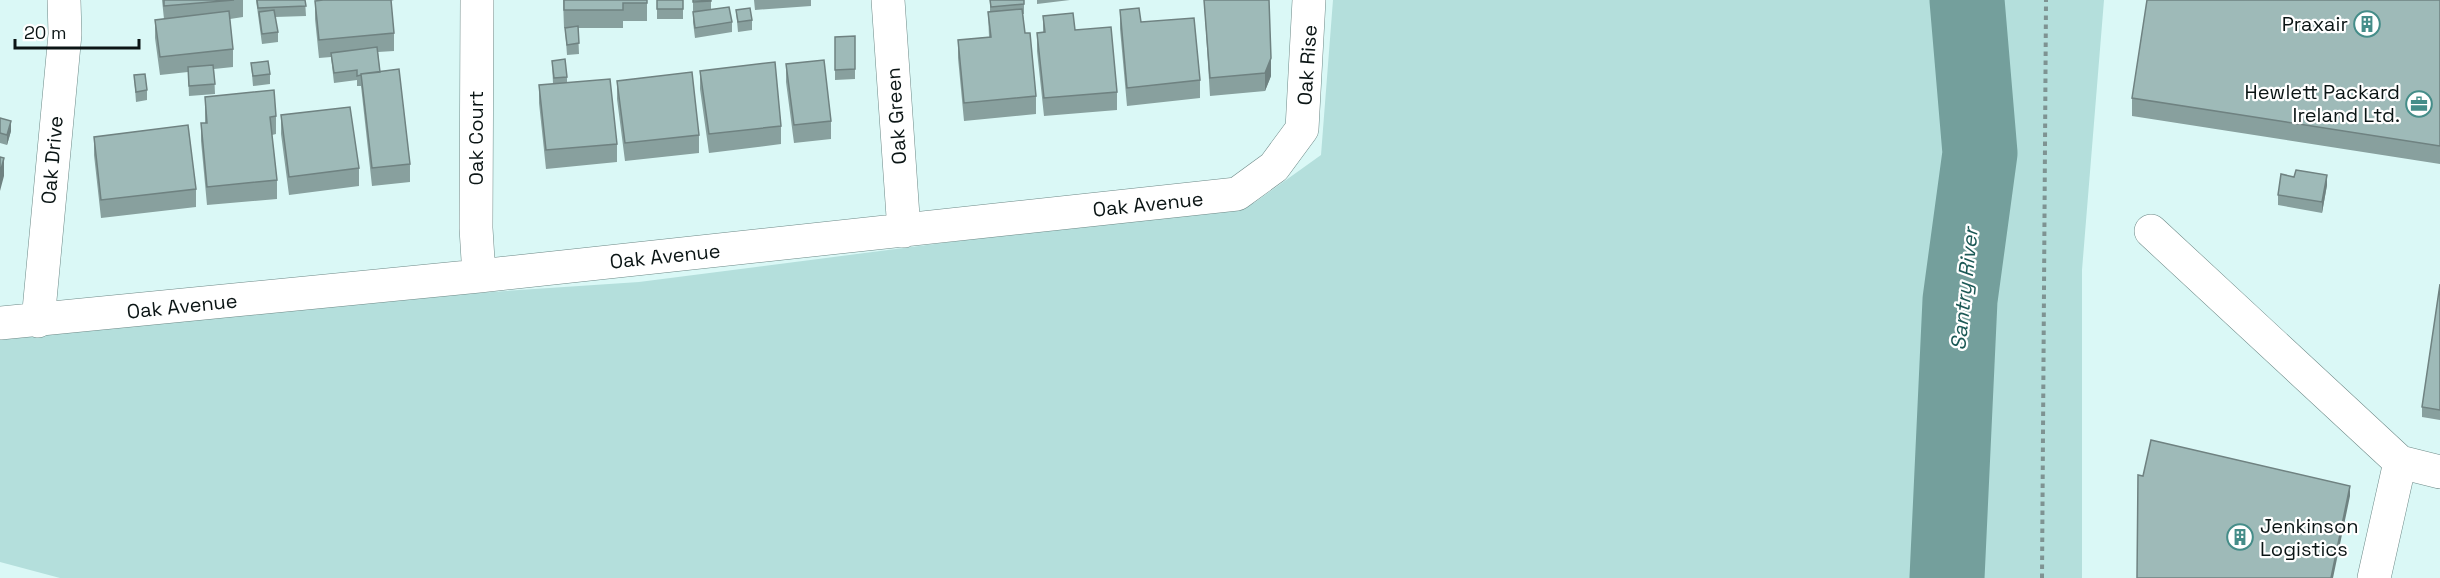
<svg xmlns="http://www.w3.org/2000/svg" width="2440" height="578" viewBox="0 0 2440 578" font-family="'Space Grotesk',sans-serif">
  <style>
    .green { fill: #b4dfdc }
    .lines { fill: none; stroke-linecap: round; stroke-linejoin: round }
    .river { stroke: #749f9c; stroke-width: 75 }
    .minor-casing { stroke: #6d8987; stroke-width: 34 }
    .path { stroke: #7e9392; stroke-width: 4; stroke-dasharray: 4.5 4.5; stroke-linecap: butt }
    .minor { stroke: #fff; stroke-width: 33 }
    .wall { fill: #88a09e }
    .shaded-wall { fill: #6f8281 }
    .building { fill: #9ebab8; stroke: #6f8281; stroke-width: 1.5 }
    .labels { text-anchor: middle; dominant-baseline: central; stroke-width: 4.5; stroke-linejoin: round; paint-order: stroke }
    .poi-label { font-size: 20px; fill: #0b1515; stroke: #fff; text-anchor: end }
    .street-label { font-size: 20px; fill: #0b1515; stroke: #fff }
    .water-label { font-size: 21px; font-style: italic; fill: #1b5855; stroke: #fff }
  </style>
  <rect width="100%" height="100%" fill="#daf8f6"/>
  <path class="green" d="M1333 0H2104L2082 270V578H60L0 562V335L461 294 639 282 1254 203 1321 155Z"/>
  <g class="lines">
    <path class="river" d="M1947 578 1960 300 1980 153 1967 0"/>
    <g class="minor-casing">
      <path id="minor" d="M477 0 476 228 479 276
        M888 0 904 231
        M2151 231 2400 462 2440 472
        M38 321 65 34 64 0
        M0 323 479 276 1237 194 1274 167 1302 129 1309 0
        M2374 578 2400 462"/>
    </g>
    <path class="path" d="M2042 578 2046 0"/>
    <use href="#minor" class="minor"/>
  </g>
  <path class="wall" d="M162 0H243V17L230 19 233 49V67L214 69 215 94 189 96 188 72 160 75 155 38V20L164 19Z
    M256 0H305L306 16 275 17 278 32V42L262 44Z
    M323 0H394L391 1 394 33V51L378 52 380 72 410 164V182L372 186 361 86H357V80L334 83 331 57 319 58 315 19V1Z
    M563 0H647V21H623V28H578L579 54 567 55 565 28H564Z
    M657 0H683V19H657Z
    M693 0H711V10L732 22V32L695 38 693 22Z
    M754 0H811V6L755 10Z
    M990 0H1024V14H1023L1025 33 1036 96V114L964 121 958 58V40L989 37 988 12H990Z
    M1037 0H1070L1037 4Z
    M1204 0H1269L1271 76 1265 91 1210 96Z
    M2440 0V164L2132 116V98Z
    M736 10 752 20V30L738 32Z
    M1120 10 1141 22 1200 80V98L1127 106 1120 29Z
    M1043 16 1075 30 1117 92V110L1044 116 1037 51V33L1043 32Z
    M855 36V79L835 80V37Z
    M552 61 567 77V83L617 144V162L546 169 539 103V85L553 84Z
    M251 63 270 74V84L253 86Z
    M786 64 831 121V139L794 143 786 82Z
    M700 71 781 126V144L709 153 700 89Z
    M134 75 147 90V100L136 102Z
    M617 81 699 135V153L625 161 617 99Z
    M205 97 276 116V134L272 135 277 180V199L207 205 201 141V123H205Z
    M281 115 359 168V186L289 195 281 134Z
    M0 118 11 131 7 145 0 143Z
    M94 137 196 189V207L101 218 94 155Z
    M2327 185 2322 213 2278 205V195Z
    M2440 284V420L2422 417V407Z"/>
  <path class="shaded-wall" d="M1271 58V76L1265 91V73Z
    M11 121V131L7 145V135Z
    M4 158V176L0 191V173Z
    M2327 175V185L2322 213V202Z
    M2350 486V496L2333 578H2331Z"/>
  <path class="building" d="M164 0H234L164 6Z
    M257 0H305L306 6 258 8Z
    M323 0H391L394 33 319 40 315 1Z
    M564 0H647V3H623V10H564Z
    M657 0H683V9H657Z
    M693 0H711V1L693 2Z
    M990 0H1024V4L991 7Z
    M1204 0H1269L1271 58 1265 73 1210 78Z
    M2147 0H2440V146L2132 98Z
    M729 7 732 22 695 28 693 12Z
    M750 8 752 20 738 22 736 10Z
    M1139 8 1141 22 1194 18 1200 80 1127 88 1120 10Z
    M1022 9 1025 33H1030L1036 96 964 103 958 40 991 37 988 12Z
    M274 10 278 32 262 34 259 12Z
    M229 11 233 49 160 57 155 20Z
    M1073 13 1075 30 1111 27 1117 92 1044 98 1037 33 1045 32 1043 16Z
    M578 26 579 43 567 45 565 28Z
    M855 36V69L835 70V37Z
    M377 47 380 72 361 74V75L357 76V70L334 73 331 53Z
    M565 59 567 77 554 78 552 61Z
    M824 60 831 121 794 125 786 64Z
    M268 61 270 74 253 76 251 63Z
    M775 62 781 126 709 134 700 71Z
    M213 65 215 84 189 86 188 67Z
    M399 69 410 164 372 168 361 74Z
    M692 72 699 135 625 143 617 81Z
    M145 74 147 90 136 92 134 75Z
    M610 79 617 144 546 150 539 85Z
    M274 90 276 116 270 117 277 180 207 187 201 123H207L205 97Z
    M350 107 359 168 289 177 281 115Z
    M0 118 11 121 7 135 0 133Z
    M188 125 196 189 101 200 94 137Z
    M0 157 4 158 0 173Z
    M2296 170 2327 175 2322 202 2278 195 2281 174 2294 177Z
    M2440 284V410L2422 407Z
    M2151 440 2350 486 2331 578H2137L2138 475 2143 476Z"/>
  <defs>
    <g id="building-ring" transform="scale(1.35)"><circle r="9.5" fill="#fff" stroke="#458d89" stroke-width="1.5"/><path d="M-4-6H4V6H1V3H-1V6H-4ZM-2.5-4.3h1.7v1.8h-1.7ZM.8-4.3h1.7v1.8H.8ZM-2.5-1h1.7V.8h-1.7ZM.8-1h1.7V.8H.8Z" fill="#458d89"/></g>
    <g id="office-ring" transform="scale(1.35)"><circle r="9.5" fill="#fff" stroke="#458d89" stroke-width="1.5"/><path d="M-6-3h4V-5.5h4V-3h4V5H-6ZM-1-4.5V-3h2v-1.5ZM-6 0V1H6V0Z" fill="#458d89"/></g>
  </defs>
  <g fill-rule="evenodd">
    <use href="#building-ring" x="2367" y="24"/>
    <use href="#office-ring" x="2419" y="104"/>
    <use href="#building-ring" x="2240" y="537"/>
  </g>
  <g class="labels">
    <g class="poi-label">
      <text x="2348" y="24">Praxair</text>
      <text x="2400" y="92">Hewlett Packard<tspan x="2400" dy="23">Ireland Ltd.</tspan></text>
      <text x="2260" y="526" text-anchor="start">Jenkinson<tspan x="2260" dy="23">Logistics</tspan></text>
    </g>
    <g class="street-label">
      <text transform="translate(1307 65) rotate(-86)">Oak Rise</text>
      <text transform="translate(896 116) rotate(-94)">Oak Green</text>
      <text transform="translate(476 138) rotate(-90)">Oak Court</text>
      <text transform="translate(52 160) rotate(-85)">Oak Drive</text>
      <text transform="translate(1148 204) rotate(-6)">Oak Avenue</text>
      <text transform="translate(665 256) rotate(-6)">Oak Avenue</text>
      <text transform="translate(182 306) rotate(-6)">Oak Avenue</text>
    </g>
    <g class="water-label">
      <text transform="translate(1964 289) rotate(-84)">Santry River</text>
    </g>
  </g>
  <path d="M15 39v9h124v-9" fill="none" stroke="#0b1515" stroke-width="3"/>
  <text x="24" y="39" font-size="18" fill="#0b1515" stroke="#ffffff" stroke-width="4.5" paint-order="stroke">20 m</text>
</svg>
